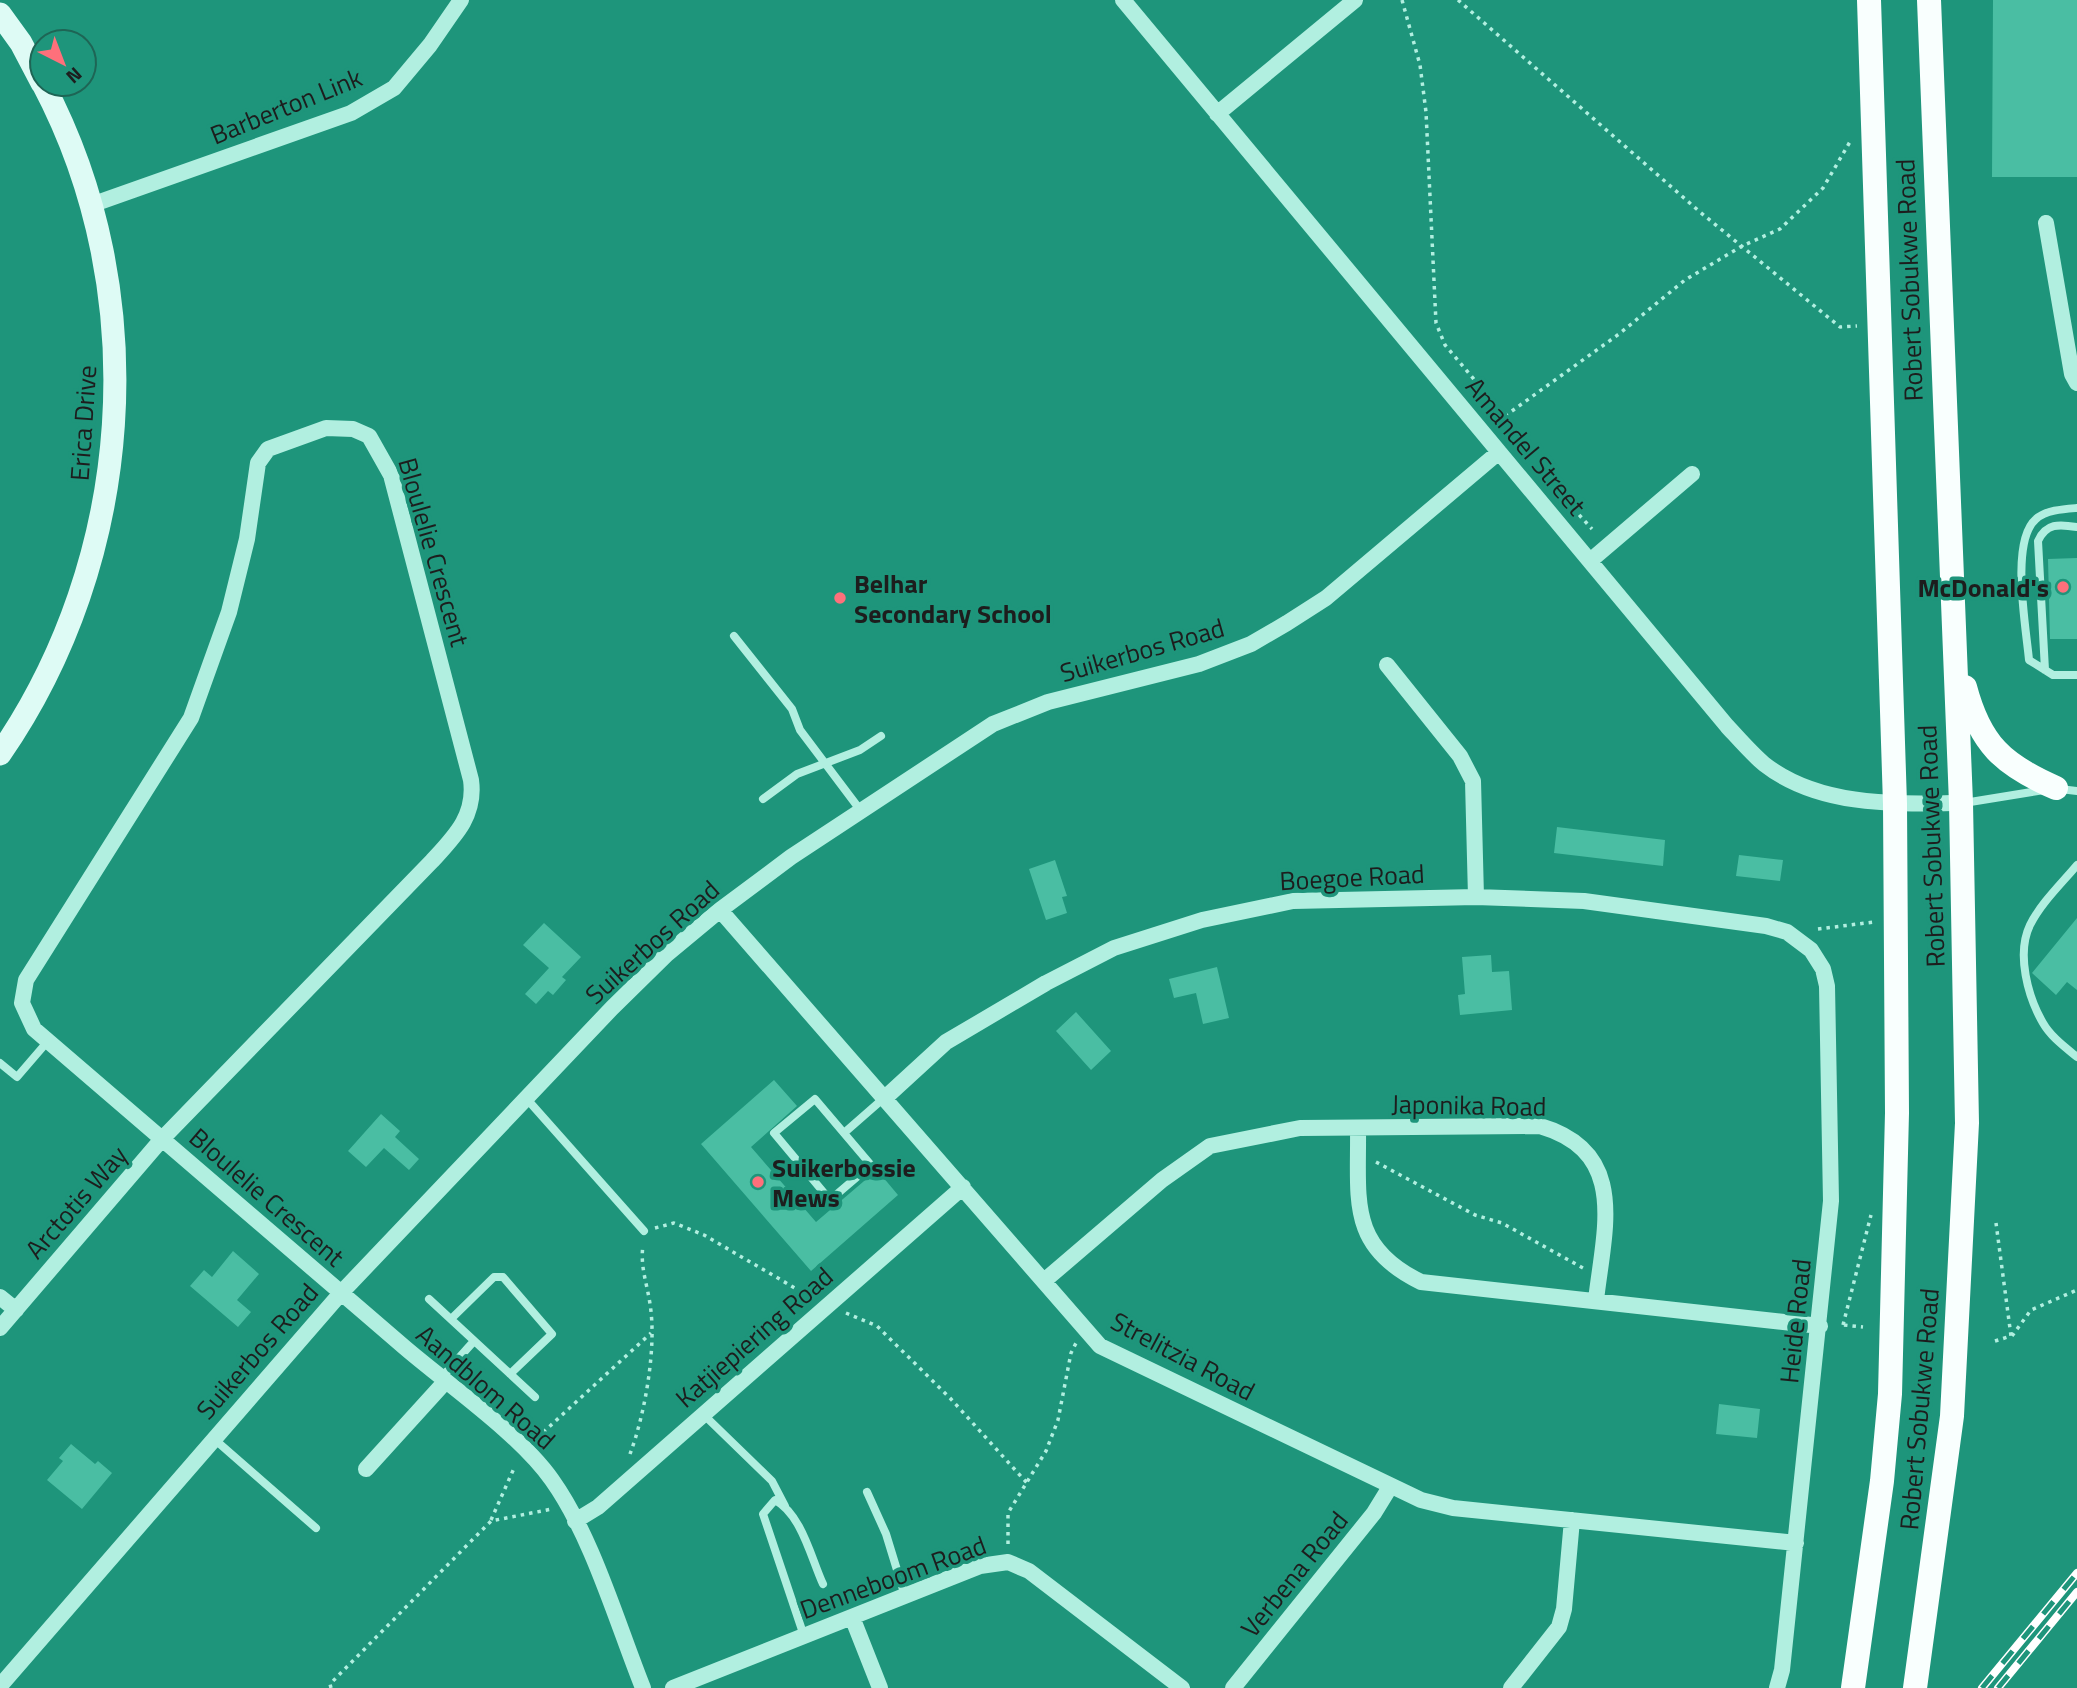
<svg xmlns="http://www.w3.org/2000/svg" width="2077" height="1688" viewBox="0 0 2077 1688" font-family="'Titillium Web',sans-serif">
  <style>
    .building { fill: #4abea3 }
    .lines { fill: none; stroke-linecap: round; stroke-linejoin: round }
    .path { stroke: #b1efe0; stroke-width: 3.5; stroke-dasharray: 3.5 5; stroke-linecap: butt }
    .lane { stroke: #b1efe0; stroke-width: 8 }
    .street { stroke: #b1efe0; stroke-width: 16 }
    .secondary { stroke: #defbf5; stroke-width: 23 }
    .primary { stroke: #f9fffe; stroke-width: 24 }
    .rail-casing { stroke: #fff; stroke-width: 8 }
    .rail { stroke: #1e957b; stroke-width: 5; stroke-dasharray: 16; stroke-linecap: butt }
    .poi-dot { fill: #fe707b; stroke: #1e957b; stroke-width: 2.5 }
    .labels { text-anchor: middle; dominant-baseline: central; stroke-width: 7; stroke-linejoin: round; paint-order: stroke }
    .street-label { font-size: 26px; fill: #1d1d1d; stroke: #1e957b }
    .poi-label { font-size: 26px; font-weight: bold; fill: #1d1d1d; stroke: #1e957b; text-anchor: start }
  </style>
  <rect width="100%" height="100%" fill="#1e957b"/>
  <path class="building" d="M1993 0H2077V177H1992Z
    M2077 558V639H2050L2048 559Z
    M1557 827 1665 840 1663 866 1554 853Z
    M1739 855 1783 860 1780 881 1736 876Z
    M1055 860 1067 896 1062 897 1067 913 1046 920 1029 869Z
    M2077 918V990L2067 982 2056 995 2032 973Z
    M544 923 581 957 562 977 566 980 553 995 548 991 536 1004 525 994 549 968 523 945Z
    M1491 955 1492 972 1509 971 1512 1010 1460 1015 1458 995 1465 994 1462 957Z
    M1217 967 1229 1018 1203 1024 1196 993 1174 998 1169 979Z
    M1076 1012 1111 1051 1091 1070 1056 1031Z
    M774 1080 797 1106 751 1147 816 1222 877 1170 898 1195 811 1271 701 1144Z
    M381 1114 400 1131 395 1137 419 1159 409 1170 384 1148 366 1167 348 1151Z
    M233 1251 259 1274 237 1300 251 1312 238 1327 190 1286 204 1270 212 1277Z
    M1719 1404 1760 1409 1757 1438 1716 1434Z
    M71 1444 95 1464 98 1461 112 1473 82 1509 47 1480 63 1461 59 1458Z"/>
  <g class="lines">
    <path class="path" d="M1402 0 1420 65 1426 112 1436 323 1445 345 1505 416 1520 447
      M1458 0 1700 212 1840 327 1857 326
      M1505 416 1619 334 1685 280 1742 246 1780 229 1823 188 1851 140
      M1562 496 1592 529
      M1818 929 1874 922
      M1376 1162 1475 1215 1502 1223 1583 1268
      M655 1228 674 1223 704 1235 812 1298
      M846 1313 877 1326 950 1398 1027 1483
      M1843 1325 1871 1215
      M1844 1325 1863 1327
      M2012 1336 2031 1310 2077 1290
      M1995 1341 2011 1336 1996 1223
      M537 1438 651 1333
      M630 1454C645 1414 657 1347 650 1304 647 1283 640 1267 643 1245
      M491 1520 515 1466
      M1008 1544V1513L1046 1451 1058 1420 1071 1353 1076 1343
      M331 1688 330 1684 491 1521 552 1509"/>
    <path class="lane" d="M2077 508C2064 509 2046 510 2036 519 2010 541 2026 627 2029 660L2053 675H2077
      M734 636 792 709 800 730 861 811
      M2045 670 2038 541C2046 523 2059 524 2077 527
      M2060 789 2077 791
      M763 799 797 774 860 750 881 736
      M1964 803 2044 790
      M2077 865C2061 884 2041 903 2030 925 2016 954 2028 997 2043 1023 2051 1037 2065 1047 2077 1057
      M0 1063 17 1077 48 1041
      M526 1098 644 1231
      M815 1099 871 1165 830 1200 774 1133Z
      M844 1133 884 1098
      M429 1299 535 1397
      M451 1319 494 1277H503L552 1334 510 1374
      M441 1378 474 1341
      M704 1415 772 1481 785 1506
      M213 1438 316 1528
      M867 1492 886 1534 905 1596
      M804 1636 763 1514 775 1500C802 1515 811 1558 823 1584"/>
    <path class="street" d="M1123 0 1727 726C1739 739 1751 753 1764 764 1819 807 1895 804 1961 803
      M1217 114 1355 0
      M91 205 351 113 394 88 430 45 461 0
      M2046 223 2072 374 2077 383
      M1590 561 1692 474
      M1387 665 1460 756 1473 781 1476 897
      M720 910 1100 1346 1421 1500 1453 1508 1796 1543
      M886 1097 946 1042 1046 983 1114 948 1202 920 1293 901 1476 897 1584 901 1766 926 1787 932 1811 950 1823 969 1827 986 1831 1201 1782 1670 1777 1688
      M1358 1128C1359 1199 1347 1246 1421 1282L1820 1326
      M1044 1281 1162 1180 1210 1146 1300 1128 1540 1126C1629 1152 1604 1229 1596 1300
      M0 1297 16 1310
      M0 1328 162 1139 432 861C454 837 476 816 471 780L391 475 369 436 353 429 326 428 268 449 258 463 247 539 229 612 191 718 26 980 22 1003 34 1029C156 1135 280 1240 403 1346 447 1384 520 1434 552 1480 592 1536 617 1623 643 1688
      M366 1469 445 1382
      M575 1521 598 1507 963 1187
      M852 1617 880 1688
      M0 1686 341 1293 612 1008 667 954 720 910 791 857 993 724 1048 702 1199 664 1251 644 1287 623 1326 598 1499 452
      M673 1688 980 1566 1008 1562 1029 1571 1182 1688
      M1233 1688 1374 1513 1390 1487
      M1511 1688 1559 1627 1564 1609 1572 1520"/>
    <path class="secondary" d="M0 14 21 43 42 83
      M0 754C134 560 154 294 43 84"/>
    <path class="primary" d="M1965 687C1980 744 2003 765 2056 788
      M1853 1688 1882 1481 1890 1394 1897 1113 1895 804 1869 0
      M1915 1688 1952 1416 1967 1123 1961 803 1929 0"/>
    <g class="rail-casing">
      <path id="rail" d="M1982 1688 2077 1573
        M1998 1688 2077 1592"/>
    </g>
    <use href="#rail" class="rail"/>
  </g>
  <g class="poi-dot">
    <circle cx="2063" cy="587" r="7"/>
    <circle cx="840" cy="598" r="7"/>
    <circle cx="758" cy="1182" r="7"/>
  </g>
  <g class="labels">
    <g class="street-label">
      <text transform="translate(286 106) rotate(-22)">Barberton Link</text>
      <text transform="translate(1909 280) rotate(-92)">Robert Sobukwe Road</text>
      <text transform="translate(83 423) rotate(-86)">Erica Drive</text>
      <text transform="translate(1526 446) rotate(50)">Amandel Street</text>
      <text transform="translate(434 552) rotate(74)">Bloulelie Crescent</text>
      <text transform="translate(1142 650) rotate(-16)">Suikerbos Road</text>
      <text transform="translate(1931 846) rotate(-92)">Robert Sobukwe Road</text>
      <text transform="translate(1352 877) rotate(-3)">Boegoe Road</text>
      <text transform="translate(652 942) rotate(-42)">Suikerbos Road</text>
      <text transform="translate(1469 1105) rotate(1)">Japonika Road</text>
      <text transform="translate(267 1197) rotate(41)">Bloulelie Crescent</text>
      <text transform="translate(76 1202) rotate(-49)">Arctotis Way</text>
      <text transform="translate(1795 1321) rotate(-84)">Heide Road</text>
      <text transform="translate(754 1337) rotate(-41)">Katjiepiering Road</text>
      <text transform="translate(257 1351) rotate(-49)">Suikerbos Road</text>
      <text transform="translate(1183 1356) rotate(28)">Strelitzia Road</text>
      <text transform="translate(486 1387) rotate(41)">Aandblom Road</text>
      <text transform="translate(1919 1409) rotate(-85)">Robert Sobukwe Road</text>
      <text transform="translate(1294 1574) rotate(-51)">Verbena Road</text>
      <text transform="translate(893 1577) rotate(-20)">Denneboom Road</text>
    </g>
    <g class="poi-label">
      <text x="854" y="583">Belhar<tspan x="854" dy="30">Secondary School</tspan></text>
      <text x="2049" y="587" text-anchor="end">McDonald's</text>
      <text x="772" y="1167">Suikerbossie<tspan x="772" dy="30">Mews</tspan></text>
    </g>
  </g>
  <g transform="translate(63 63) rotate(138)"><circle r="33" fill="#1e957b" stroke="#1e6555" stroke-width="2"/>
  <path d="M0-5L12 26L0 18L-12 26Z" fill="#fe707b"/>
  <text y="-10" font-size="19" font-weight="bold" text-anchor="middle" fill="#1d1d1d">N</text>
  </g>
</svg>
